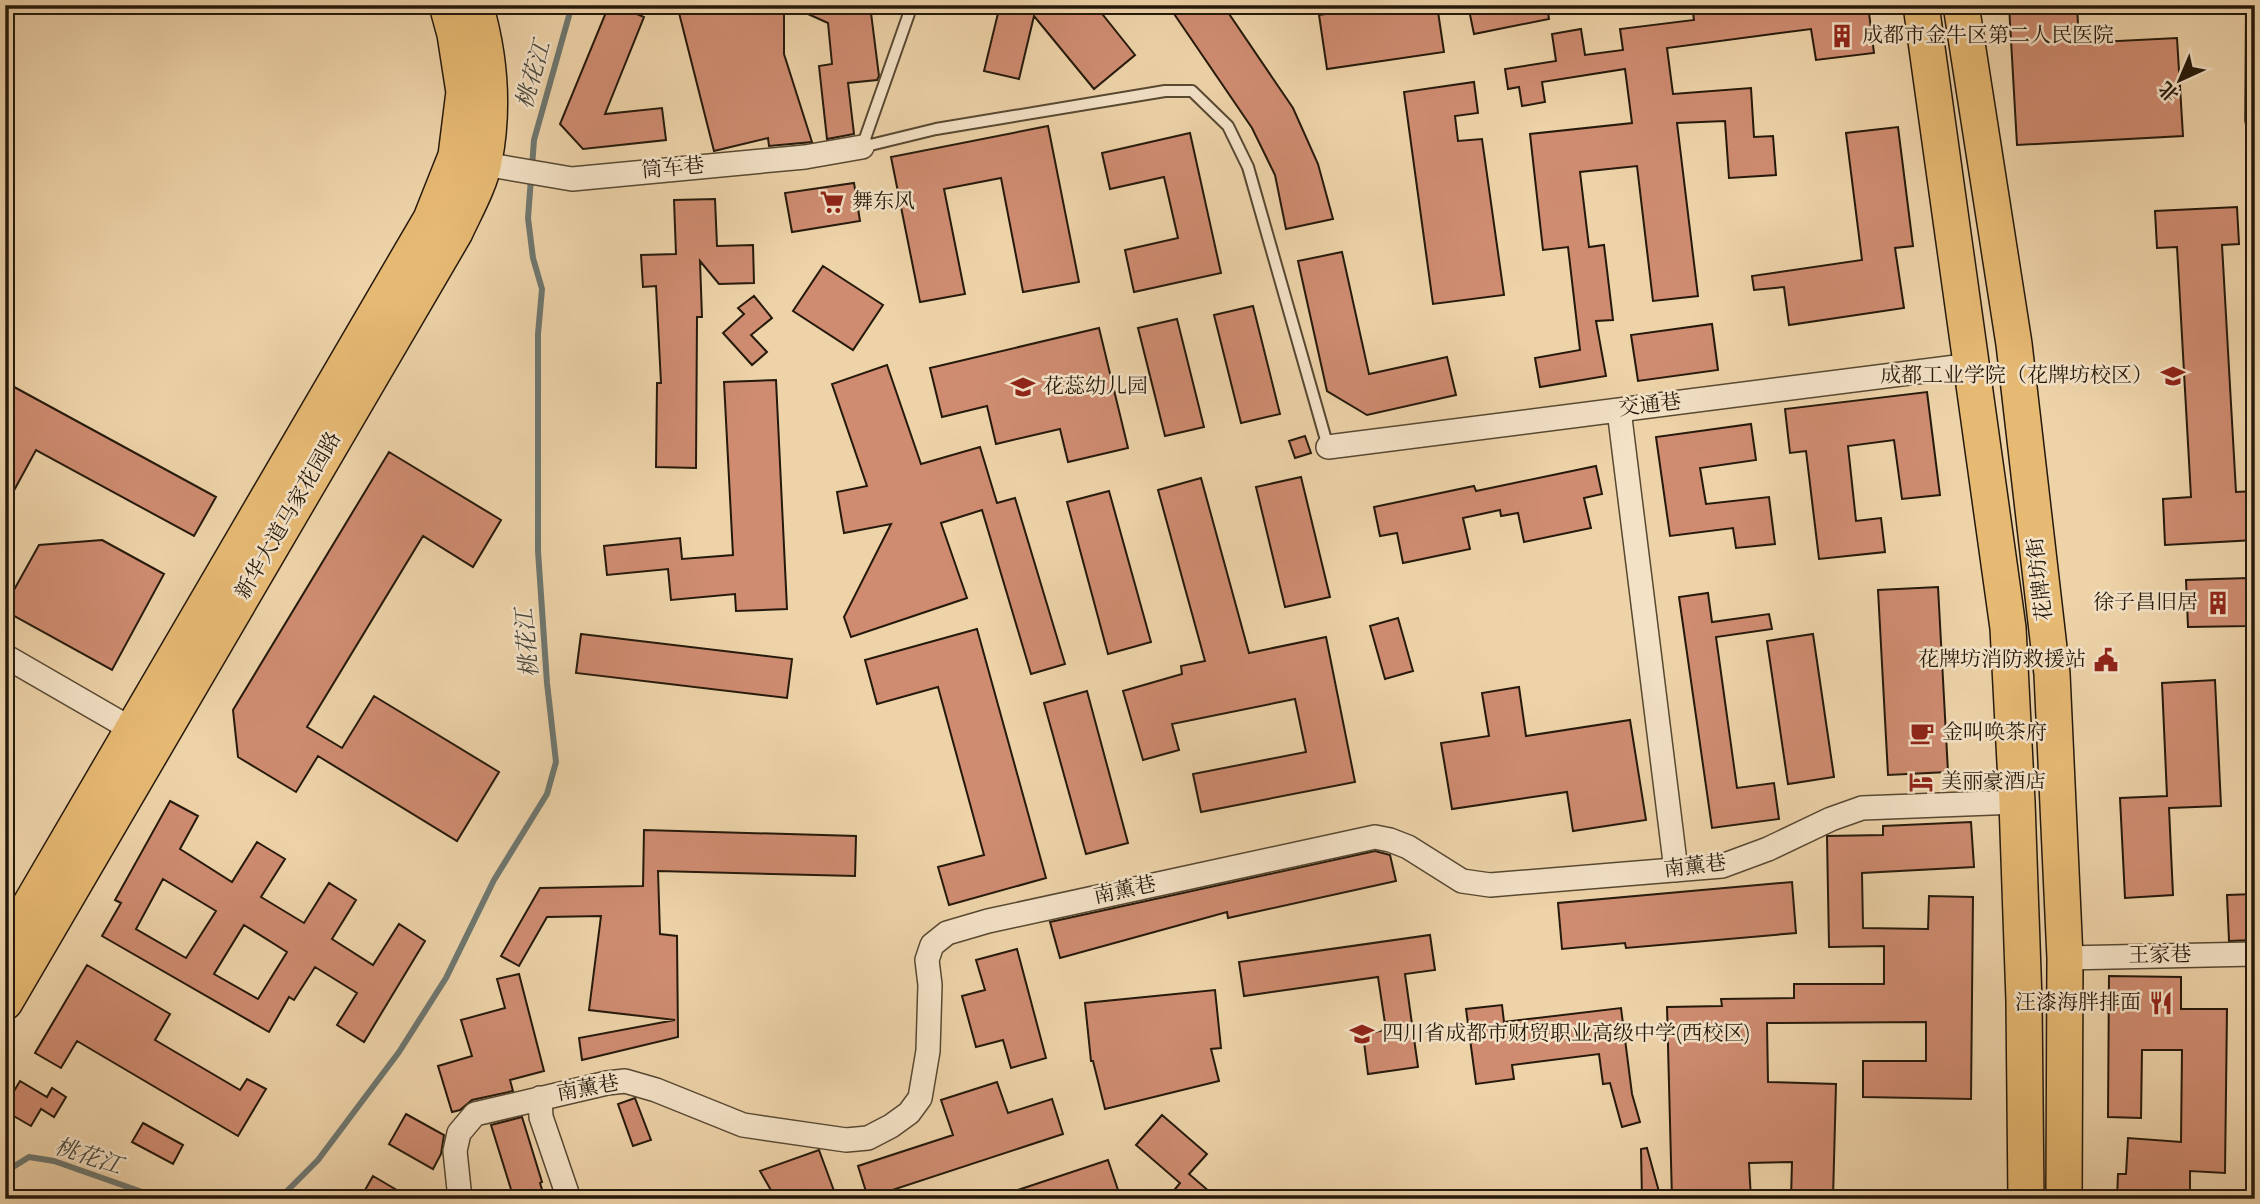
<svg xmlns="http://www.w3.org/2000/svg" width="2260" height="1204" viewBox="0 0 2260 1204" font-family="'IM FELL English','Noto Serif SC',serif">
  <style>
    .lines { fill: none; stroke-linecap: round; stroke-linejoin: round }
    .stream { stroke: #6e7770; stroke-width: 6 }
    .building { fill: #cf8c71; stroke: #25190b; stroke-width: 2; fill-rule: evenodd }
    .service-casing { stroke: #574832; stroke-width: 14 }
    .minor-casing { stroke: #574832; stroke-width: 26 }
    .primary-casing { stroke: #25190b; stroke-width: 38 }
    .service { stroke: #f4e2c7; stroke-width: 10 }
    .minor { stroke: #f4e2c7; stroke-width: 23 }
    .primary { stroke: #e7ba74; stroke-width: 35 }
    .labels { text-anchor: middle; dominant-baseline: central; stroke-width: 5; stroke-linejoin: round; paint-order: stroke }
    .poi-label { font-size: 21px; fill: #25190b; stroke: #f4e2c7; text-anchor: start }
    .street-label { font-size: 21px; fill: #25190b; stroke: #f4e2c7 }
    .water-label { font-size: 23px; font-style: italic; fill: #49483e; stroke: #f4e2c7 }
  </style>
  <rect width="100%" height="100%" fill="#eed3a9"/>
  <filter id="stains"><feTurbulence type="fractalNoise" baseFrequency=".00286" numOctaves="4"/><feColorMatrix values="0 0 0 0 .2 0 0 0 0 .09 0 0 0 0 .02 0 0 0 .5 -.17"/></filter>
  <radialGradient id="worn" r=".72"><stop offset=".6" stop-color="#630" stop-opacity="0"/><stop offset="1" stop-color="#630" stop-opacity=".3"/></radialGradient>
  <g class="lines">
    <path class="stream" d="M532 167 534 140 572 5
      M5 1172 29 1157 54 1161 162 1199
      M275 1199 282 1196 318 1160 399 1052 446 978 494 880 547 794 556 762 547 683 538 551V334L542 289 533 258 528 218 531 178"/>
  </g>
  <path class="building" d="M609 5H616L644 17 605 114 662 108 666 140 583 149 560 124Z
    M677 5H784V54L812 142 769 146 768 138 714 151Z
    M788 5H870L879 76 877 80 848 83 854 134 827 139 819 66 832 64 828 23Z
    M1000 5H1095L1135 55 1094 89 1034 16 1019 79 984 71Z
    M1168 5H1223L1293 108 1318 164 1333 219 1286 229 1275 175 1252 128Z
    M1384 5H1437L1444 52 1327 69 1319 15Z
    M1468 5H1547L1549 19 1474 34Z
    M1692 5H1868L1874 53 1816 60 1811 29 1667 48 1673 94 1751 88 1754 137 1773 136 1776 175 1729 178 1725 121 1677 123 1698 296 1653 301 1637 166 1580 172 1589 247 1604 245 1613 320 1596 321 1606 376 1540 387 1535 358 1580 350 1568 247 1543 250 1530 134 1632 123 1625 69 1542 82 1545 102 1522 106 1519 87 1508 89 1505 69 1556 61 1552 34 1581 29 1585 55 1623 50 1620 29 1694 20Z
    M2009 5H2077L2079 43 2177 38 2183 136 2017 145Z
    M1474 82 1478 113 1455 116 1458 141 1482 139 1504 295 1433 304 1404 92Z
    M1048 126 1079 282 1023 292 1001 178 944 189 965 294 920 302 891 157Z
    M1898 127 1913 246 1895 248 1904 308 1789 325 1784 287 1754 290 1752 276 1862 260 1846 133Z
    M1190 133 1221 273 1134 292 1125 250 1178 238 1164 177 1110 189 1102 153Z
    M854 183 860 221 792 232 785 193Z
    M715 199 717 246 753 245 754 283 719 284 700 261 702 317H697L696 468 656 467 657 383H661L656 286 643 287 641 255 676 254 674 200Z
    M2237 207 2239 244 2222 245 2236 492 2255 491V540L2165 545 2163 499 2191 497 2177 247 2157 248 2155 211Z
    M1342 252 1369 374 1447 357 1456 395 1367 415 1327 391 1298 261Z
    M823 266 883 305 853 350 793 311Z
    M754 296 772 318 751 335 767 352 752 365 723 333 744 314 738 308Z
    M1253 306 1280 414 1241 423 1214 315Z
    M1177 319 1204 427 1165 436 1138 328Z
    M1712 324 1718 370 1638 381 1631 335Z
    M1099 328 1128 448 1068 462 1060 429 996 444 987 406 942 417 930 368Z
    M887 365 921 464 980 447 997 503 1015 498 1065 664 1031 674 982 510 941 523 967 598 851 637 844 617 891 524 844 533 837 492 867 486 832 384Z
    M776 380 787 609 736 611 735 594 671 600 668 569 607 575 604 546 680 538 682 559 733 555 724 382Z
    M5 382 216 497 194 536 36 450 5 507Z
    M1927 392 1940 495 1902 499 1894 440 1848 446 1856 521 1881 518 1885 552 1819 559 1806 451 1790 453 1785 409Z
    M1751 424 1756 460 1700 468 1706 504 1769 497 1775 544 1736 548 1733 528 1670 536 1656 437Z
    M1305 436 1311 453 1295 458 1289 441Z
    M389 452 501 520 473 567 423 536 307 727 342 748 374 696 499 772 457 841 318 756 296 792 238 757 233 710Z
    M1596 466 1602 494 1584 498 1591 528 1524 542 1518 513 1501 516 1500 510 1463 518 1470 549 1403 563 1397 533 1380 536 1374 507 1474 486 1476 491Z
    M1301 477 1330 597 1285 607 1256 487Z
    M1201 478 1249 653 1326 637 1355 782 1201 812 1193 774 1306 752 1295 699 1172 724 1179 750 1143 760 1123 691 1182 674 1181 666 1205 661 1158 490Z
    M1109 491 1151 642 1108 654 1067 502Z
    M102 540 164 574 112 670 5 611V606L39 545Z
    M2248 578 2249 626 2188 627 2186 580Z
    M1938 587 1948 772 1888 775 1878 590Z
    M1708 593 1712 622 1769 614 1772 629 1716 637 1737 788 1774 783 1779 819 1712 828 1679 597Z
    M1398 618 1413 671 1385 679 1370 626Z
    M977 629 1046 878 949 905 938 867 984 855 938 687 877 704 865 660Z
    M581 634 792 659 787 698 576 673Z
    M1813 634 1834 777 1788 784 1767 641Z
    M2215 680 2221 806 2169 808 2173 895 2125 898 2120 798 2167 796 2162 683Z
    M1519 687 1526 736 1630 720 1646 820 1573 831 1567 792 1452 809 1441 743 1489 736 1482 693Z
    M1087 691 1128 843 1086 854 1044 703Z
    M170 801 198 816 180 849 232 882 257 842 285 859 261 897 304 923 329 883 356 900 332 939 373 965 399 924 425 941 364 1042 337 1025 357 993 315 967 294 1000 289 997 269 1032 102 936 121 903 115 900ZM163 879 216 911 186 958 136 929ZM244 925 287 952 258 999 214 974Z
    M1971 822 1974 867 1862 873 1863 928 1928 929 1929 896 1973 897 1971 1099 1863 1097V1061H1926V1022L1767 1023 1768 1082 1836 1084 1833 1199H1791L1792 1162 1749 1163 1751 1199H1672L1667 1007 1722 1006 1721 999 1794 998V984H1884V946L1829 947 1827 836 1883 835V826Z
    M644 830 856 836 855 876 658 871 660 934 677 936 678 1037 582 1060 579 1038 675 1020 589 1010 601 916 547 917 519 966 501 956 540 888 643 886Z
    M1375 851 1390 855 1396 881 1228 918 1227 912 1060 958 1050 922Z
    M1792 882 1796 933 1626 948 1625 943 1562 949 1558 903Z
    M2255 894V940L2229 941 2227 895Z
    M1430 935 1435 970 1405 974 1418 1067 1368 1074 1363 1034 1386 1030 1378 977 1244 996 1239 962Z
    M1017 949 1046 1058 1011 1068 1003 1040 976 1047 962 996 985 990 976 960Z
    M87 965 170 1014 155 1040 240 1090 247 1079 266 1089 238 1136 77 1041 61 1068 35 1053Z
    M519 974 544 1071 510 1080 513 1091 472 1100 460 1110 452 1112 438 1066 472 1056 461 1020 505 1008 497 979Z
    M2109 976 2181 977V1009H2227L2225 1173 2190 1171V1199H2117L2118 1174H2126L2128 1138 2181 1142 2182 1050H2142L2141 1118 2108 1117Z
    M1215 990 1221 1048 1211 1049 1219 1081 1105 1109 1093 1061H1091L1085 1003Z
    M1502 1005 1504 1022 1621 1008 1632 1094 1640 1122 1622 1127 1610 1083 1603 1084 1599 1054 1512 1065 1514 1079 1476 1084 1466 1009Z
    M20 1081 47 1097 52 1088 66 1097 54 1117 41 1109 31 1126 5 1111V1106Z
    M997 1082 1008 1113 1052 1099 1063 1134 868 1198 858 1166 953 1135 941 1100Z
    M635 1098 651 1140 633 1146 618 1104Z
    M406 1114 444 1135 441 1154 433 1169 389 1144Z
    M1162 1115 1207 1154 1189 1174 1218 1199H1167L1180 1183 1136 1145Z
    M522 1117 542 1182 540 1183 545 1199H514L491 1125Z
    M143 1123 183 1145 173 1164 132 1142Z
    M1647 1148 1661 1199H1642L1641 1149Z
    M819 1150 837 1199H776L760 1171Z
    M1108 1160 1121 1199H1001L1000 1196Z
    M373 1176 412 1199H360Z"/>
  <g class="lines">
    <g class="service-casing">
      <path id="service" d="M2252 5 2251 120 2255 137
        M862 147 936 129 1165 91H1192L1228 126 1248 167 1328 447
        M862 147 912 5"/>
    </g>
    <g class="minor-casing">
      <path id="minor" d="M484 164 572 179 805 157 862 147
        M1619 410 1676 870
        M1328 447 1972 365
        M5 656 133 730
        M2065 958 2255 954
        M540 1098 541 1117 569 1199
        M460 1199 455 1151 459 1133 475 1114 607 1083 625 1081 656 1090 743 1125 846 1140 868 1138 891 1126 909 1113 920 1098 928 1051 930 985 927 960 932 945 947 933 988 921 1375 837 1390 840 1408 847 1462 881 1490 885 1722 866 1768 849 1831 819 1862 808 2017 802"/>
    </g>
    <g class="primary-casing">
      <path id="primary" d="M1921 5 2008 628 2017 802 2024 1001 2026 1199
        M1961 5 2014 344 2052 674 2065 958 2064 1199
        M5 948 431 219 456 156 464 92 455 34 447 5
        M5 1002 455 232C464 212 481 182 484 161 494 109 490 56 475 5"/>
    </g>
    <use href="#service" class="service"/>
    <use href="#minor" class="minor"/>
    <use href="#primary" class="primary"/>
  </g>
  <defs>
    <g id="building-bare" transform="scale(1.89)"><path d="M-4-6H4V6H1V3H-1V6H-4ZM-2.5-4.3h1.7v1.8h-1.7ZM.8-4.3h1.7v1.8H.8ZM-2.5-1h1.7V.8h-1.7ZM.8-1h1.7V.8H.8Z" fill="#8f2418" stroke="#f4e2c7" stroke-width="2.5" paint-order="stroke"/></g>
    <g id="supermarket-bare" transform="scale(1.89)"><path d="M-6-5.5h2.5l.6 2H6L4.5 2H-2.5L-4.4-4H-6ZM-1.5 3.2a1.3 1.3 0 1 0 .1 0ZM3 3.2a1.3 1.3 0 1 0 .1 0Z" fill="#8f2418" stroke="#f4e2c7" stroke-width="2.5" paint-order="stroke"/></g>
    <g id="university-bare" transform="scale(1.89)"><path d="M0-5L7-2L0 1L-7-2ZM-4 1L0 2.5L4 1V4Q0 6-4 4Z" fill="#8f2418" stroke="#f4e2c7" stroke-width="2.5" paint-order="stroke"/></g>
    <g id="school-bare" transform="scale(1.89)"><path d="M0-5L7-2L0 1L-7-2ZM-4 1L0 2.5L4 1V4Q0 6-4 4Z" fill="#8f2418" stroke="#f4e2c7" stroke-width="2.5" paint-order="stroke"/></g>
    <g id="civic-bare" transform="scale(1.89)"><path d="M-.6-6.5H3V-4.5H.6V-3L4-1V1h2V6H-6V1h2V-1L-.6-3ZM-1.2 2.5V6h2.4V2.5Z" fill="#8f2418" stroke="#f4e2c7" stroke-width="2.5" paint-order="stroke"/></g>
    <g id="cafe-bare" transform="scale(1.89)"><path d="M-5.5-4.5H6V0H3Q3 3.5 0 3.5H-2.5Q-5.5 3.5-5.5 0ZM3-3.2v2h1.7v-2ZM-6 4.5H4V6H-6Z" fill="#8f2418" stroke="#f4e2c7" stroke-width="2.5" paint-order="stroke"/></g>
    <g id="hotel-bare" transform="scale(1.89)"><path d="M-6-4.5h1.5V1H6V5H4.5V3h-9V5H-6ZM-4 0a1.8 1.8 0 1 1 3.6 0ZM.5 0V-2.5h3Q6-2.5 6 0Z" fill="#8f2418" stroke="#f4e2c7" stroke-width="2.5" paint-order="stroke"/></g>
    <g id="restaurant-bare" transform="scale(1.89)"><path d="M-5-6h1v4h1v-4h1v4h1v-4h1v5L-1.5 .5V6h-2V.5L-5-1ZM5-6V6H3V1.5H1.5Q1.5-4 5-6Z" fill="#8f2418" stroke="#f4e2c7" stroke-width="2.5" paint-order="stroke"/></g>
  </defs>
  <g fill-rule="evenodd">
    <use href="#building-bare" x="1842" y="36"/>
    <use href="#supermarket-bare" x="832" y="202"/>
    <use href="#university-bare" x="2173" y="376"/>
    <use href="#school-bare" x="1023" y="387"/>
    <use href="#building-bare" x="2218" y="603"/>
    <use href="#civic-bare" x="2106" y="660"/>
    <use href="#cafe-bare" x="1922" y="733"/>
    <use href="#hotel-bare" x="1921" y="782"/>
    <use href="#restaurant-bare" x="2161" y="1003"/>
    <use href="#school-bare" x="1362" y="1034"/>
  </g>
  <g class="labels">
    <g class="poi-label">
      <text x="1862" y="36">成都市金牛区第二人民医院</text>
      <text x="852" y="202">舞东风</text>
      <text x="2153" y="376" text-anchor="end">成都工业学院（花牌坊校区）</text>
      <text x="1043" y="387">花蕊幼儿园</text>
      <text x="2198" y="603" text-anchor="end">徐子昌旧居</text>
      <text x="2086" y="660" text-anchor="end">花牌坊消防救援站</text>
      <text x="1942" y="733">金叫唤茶府</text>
      <text x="1941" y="782">美丽豪酒店</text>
      <text x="2141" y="1003" text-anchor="end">汪漆海胖排面</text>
      <text x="1382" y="1034">四川省成都市财贸职业高级中学(西校区)</text>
    </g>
    <g class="street-label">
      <text transform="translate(673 169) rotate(-5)">筒车巷</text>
      <text transform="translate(1650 406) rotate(-7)">交通巷</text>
      <text transform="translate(289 516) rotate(-60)">新华大道马家花园路</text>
      <text transform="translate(2041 579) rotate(-97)">花牌坊街</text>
      <text transform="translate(1695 867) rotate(-7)">南薰巷</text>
      <text transform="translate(1125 891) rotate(-12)">南薰巷</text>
      <text transform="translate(2160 956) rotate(-1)">王家巷</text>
      <text transform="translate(588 1089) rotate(-10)">南薰巷</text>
    </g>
    <g class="water-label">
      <text transform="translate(534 75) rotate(-74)">桃花江</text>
      <text transform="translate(528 643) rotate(-95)">桃花江</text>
      <text transform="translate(88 1157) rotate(18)">桃花江</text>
    </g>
  </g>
  <rect width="2260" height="1204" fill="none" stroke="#eed3a9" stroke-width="28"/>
  <rect x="7" y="7" width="2246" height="1190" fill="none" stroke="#25190b" stroke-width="3.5"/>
  <rect x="14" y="14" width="2232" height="1176" fill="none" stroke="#25190b" stroke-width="2"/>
  <g transform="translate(2180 80) rotate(224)" stroke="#f4e2c7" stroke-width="5" paint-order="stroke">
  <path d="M0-5L12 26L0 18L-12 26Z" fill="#25190b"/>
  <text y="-10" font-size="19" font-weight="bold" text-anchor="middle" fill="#25190b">北</text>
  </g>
  <rect width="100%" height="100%" filter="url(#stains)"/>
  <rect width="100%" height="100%" fill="url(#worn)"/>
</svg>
